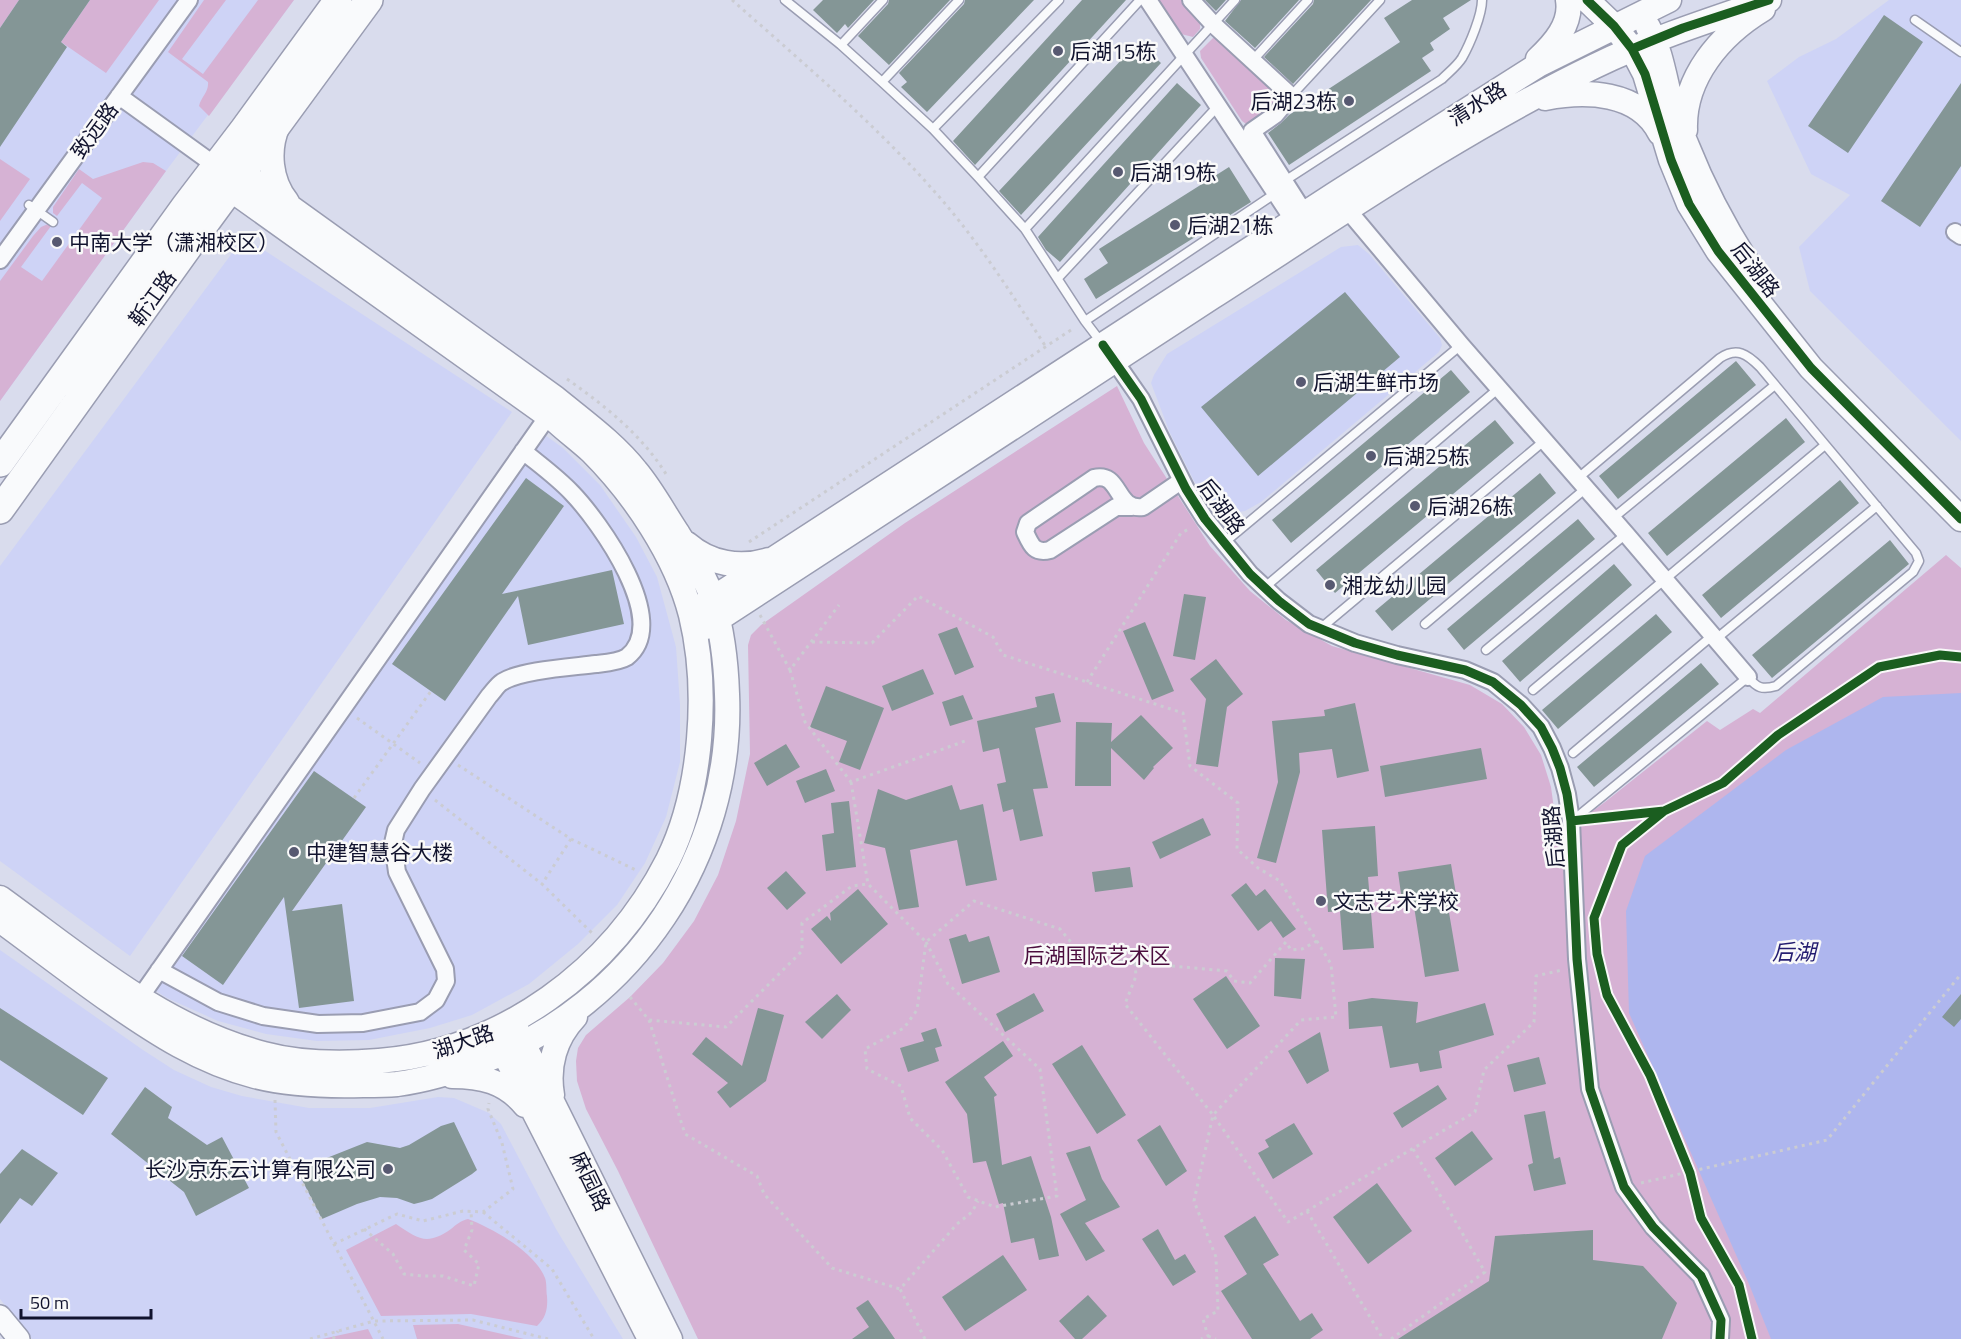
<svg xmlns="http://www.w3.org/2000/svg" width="1961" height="1339" viewBox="0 0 1961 1339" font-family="'Titillium Web','Noto Sans SC',sans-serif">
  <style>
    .built { fill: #ced3f6 }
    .green { fill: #d6b2d4 }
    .water { fill: #aeb6ee }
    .building { fill: #849696 }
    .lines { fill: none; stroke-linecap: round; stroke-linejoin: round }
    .service-casing { stroke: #9a9db2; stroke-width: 11 }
    .minor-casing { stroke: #9a9db2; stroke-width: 20 }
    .tertiary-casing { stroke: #9a9db2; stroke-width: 24 }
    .secondary-casing { stroke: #9a9db2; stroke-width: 27 }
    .primary-casing { stroke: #9a9db2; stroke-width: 30 }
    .path { stroke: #cbccd2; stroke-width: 3; stroke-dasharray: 3 4.5; stroke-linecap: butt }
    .service { stroke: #f9fafc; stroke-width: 8 }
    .minor { stroke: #f9fafc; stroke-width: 16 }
    .tertiary { stroke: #f9fafc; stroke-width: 21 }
    .secondary { stroke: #f9fafc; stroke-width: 24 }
    .primary { stroke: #f9fafc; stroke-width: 27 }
    .cycleway-casing { stroke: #f9f9f9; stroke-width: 13 }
    .cycleway { stroke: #1b5e20; stroke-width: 9 }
    .poi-dot { fill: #575971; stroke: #f9f9f9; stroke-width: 2 }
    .labels { text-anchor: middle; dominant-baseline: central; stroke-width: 5; stroke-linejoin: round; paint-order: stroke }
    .poi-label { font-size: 21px; fill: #11132e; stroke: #f9f9f9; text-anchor: start }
    .street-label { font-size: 21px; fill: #11132e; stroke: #f9f9f9 }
    .park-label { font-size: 21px; fill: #4b0d3e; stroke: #f9f9f9 }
    .water-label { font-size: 22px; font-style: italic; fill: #241d70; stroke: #f9f9f9 }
  </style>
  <rect width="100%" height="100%" fill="#d9dced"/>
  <path class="built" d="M0 0H294L166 171 0 401Z
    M1889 0H1961V441L1810 291 1799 247 1850 195 1811 174 1767 81 1799 57 1836 39Z
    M244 237 512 412 130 956 0 861V566Z
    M1358 245 1369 254 1440 338 1442 345 1439 352 1261 502 1245 511 1225 514 1210 503 1194 481 1170 433 1151 383 1154 375 1167 354 1341 247Z
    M531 425 563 448 600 485 636 537 657 577 676 647 680 704V762L666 817 645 863 617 905 578 944 529 984 472 1015 430 1028 369 1040 317 1041 266 1034 218 1021 167 998 140 981Z
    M0 950 143 1050 174 1070 211 1087 242 1096 309 1108H370L438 1097 454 1098 489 1113 501 1124 556 1229 623 1339H32L0 1299Z"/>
  <path class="green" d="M0 0H19L0 28Z
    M90 0H159L106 73 61 42Z
    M204 0H226L182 59 203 74 258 0H294L209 116 199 106C201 97 209 92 208 82L168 52Z
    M1158 0H1183L1200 21V29L1193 37 1181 34Z
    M1218 37 1274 89 1275 103C1268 112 1257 122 1246 124L1242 121 1201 58 1200 51 1213 38Z
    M0 159 30 179 0 221Z
    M143 162 153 163 166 171 0 401V281L33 236 41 227 48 224 51 226 21 267 42 281 102 198 82 183 57 216 53 213V207L79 169 93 179Z
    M1117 386 1144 443 1210 546 1250 591 1286 620 1332 646 1470 685 1502 704 1524 727 1541 755 1551 787 1554 809 1559 821 1567 825 1579 821 1605 802 1707 721 1720 730 1753 709 1760 713 1946 555 1961 568V1339H698L618 1171 586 1109 577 1081 576 1061 578 1048 586 1035 630 997 663 963 694 921 718 875 736 821 750 754 748 645 751 635 761 625 905 523Z
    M468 1219C492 1228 535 1252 545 1278 547 1283 546 1291 547 1296 548 1308 546 1318 537 1326L471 1314 381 1316 346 1250 396 1224C418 1239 427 1246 451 1229 457 1224 460 1221 468 1219Z
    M458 1324 524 1339H417L413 1325Z
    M368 1329 373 1339H322Z"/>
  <path class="water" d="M1961 693V1339H1771L1749 1284 1629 1013 1626 911 1645 856 1786 750 1883 697Z"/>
  <path class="building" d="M19 0H90L61 42 67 47 0 147V28Z
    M823 0H874L848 28 845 24 837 33 813 10Z
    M889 0H950L889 65 858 36 888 4Z
    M965 0H1034L927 112 901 87 907 82 899 73 964 4Z
    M1082 0H1126L975 165 953 141Z
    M1205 0H1226L1216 11Z
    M1241 0H1299L1255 48 1225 21Z
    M1314 0H1371L1293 84 1264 57 1313 4Z
    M1412 0H1471L1443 18 1450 29 1430 43 1434 50 1422 58 1431 71 1289 165 1268 133 1281 123 1289 115 1400 42 1384 18Z
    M1884 15 1923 42 1848 153 1808 126Z
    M1138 42 1161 63 1021 215 999 191Z
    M1177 83 1201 105 1060 262 1046 250 1038 237Z
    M1961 83V166L1920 227 1881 201Z
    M1229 167 1251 202 1096 299 1084 279 1108 263 1099 249Z
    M1345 292 1400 357 1258 476 1201 407Z
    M1736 361 1756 385 1618 499 1599 476Z
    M1451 370 1470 392 1291 543 1272 520Z
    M1786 418 1805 442 1667 556 1648 533Z
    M1495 420 1514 443 1335 593 1316 570Z
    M1540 473 1556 493 1392 631 1375 611Z
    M526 478 564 506 502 594 612 570 624 624 528 645 518 596 445 701 392 664Z
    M1840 480 1859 503 1721 618 1702 595Z
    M1578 519 1595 539 1464 650 1447 629Z
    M1890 540 1909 564 1772 678 1752 655Z
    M1614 564 1632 585 1520 682 1502 661Z
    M1184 594 1206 597 1195 660 1173 656Z
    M1656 614 1672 632 1558 729 1542 710Z
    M1145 622 1174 691 1152 700 1123 631Z
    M957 627 974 667 955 675 938 634Z
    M1216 659 1243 694 1227 707 1218 767 1196 764 1206 699 1190 679Z
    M1701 663 1719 684 1594 787 1577 767Z
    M923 669 934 694 892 711 882 686Z
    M826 686 884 708 860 770 839 762 847 741 810 727Z
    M1054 693 1061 722 1035 728 1048 788 1033 789 1043 836 1020 841 1013 809 1003 812 997 784 1006 782 999 748 983 752 977 721 1037 707 1035 697Z
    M963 695 973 719 950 726 942 702Z
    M1355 703 1369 771 1337 778 1332 749 1299 753 1300 772 1276 863 1257 858 1278 782 1272 721 1325 716 1324 710Z
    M1141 715 1173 748 1153 767 1154 768 1144 780 1111 748V786H1075L1076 722 1112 723 1111 742Z
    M786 744 800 767 767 786 754 763Z
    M1481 748 1487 779 1385 797 1380 766Z
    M826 769 835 791 805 803 796 781Z
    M314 771 366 807 292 911 342 904 354 1001 299 1008 284 897 223 985 182 956Z
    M952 785 960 810 983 804 997 880 966 886 957 840 910 850 919 907 899 910 885 848 864 843 878 789 906 800Z
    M849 801 856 867 826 871 822 835 834 833 831 803Z
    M1203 818 1211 835 1160 859 1152 842Z
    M1375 826 1378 876 1368 877 1374 948 1343 950 1340 911 1328 912 1322 830Z
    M1451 864 1456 894 1446 895 1459 971 1425 977 1413 900 1402 901 1398 872Z
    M1130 867 1133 887 1095 892 1092 872Z
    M786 871 806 893 787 910 767 888Z
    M1246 883 1256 896 1265 889 1296 929 1283 938 1271 921 1258 931 1231 895Z
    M858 889 888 924 841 964 811 929 827 916 831 921 830 913Z
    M966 934 969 942 989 936 1000 972 962 984 949 939Z
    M1275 958 1305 959 1301 999 1274 996Z
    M1226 976 1260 1026 1227 1049 1193 999Z
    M1034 993 1044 1011 1005 1032 996 1014Z
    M837 994 851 1010 822 1039 805 1022Z
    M1961 994V1019L1954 1027 1942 1017Z
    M1372 998 1418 1002 1416 1023 1485 1003 1494 1035 1439 1051 1442 1068 1420 1072 1418 1063 1390 1068 1382 1026 1349 1029 1348 1002Z
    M0 1008 108 1078 83 1115 0 1060Z
    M758 1008 784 1015 766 1081 730 1108 717 1092 728 1083 692 1054 706 1037 742 1066Z
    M936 1028 942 1046 935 1048 939 1061 908 1072 900 1048 924 1041 921 1033Z
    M1320 1032 1329 1071 1307 1084 1288 1051Z
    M1003 1041 1013 1056 984 1077 997 1095 994 1097 1002 1165 1031 1156 1051 1217 1059 1256 1039 1260 1034 1238 1011 1243 1003 1203 999 1204 986 1161 973 1163 967 1114 945 1082Z
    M1082 1045 1126 1115 1097 1134 1052 1064Z
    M1539 1057 1546 1084 1514 1092 1507 1065Z
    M1438 1085 1447 1099 1402 1128 1393 1113Z
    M145 1087 172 1107 168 1118 207 1145 222 1137 249 1188 196 1216 184 1192 111 1134Z
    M1545 1111 1554 1159 1560 1157 1566 1184 1534 1191 1528 1165 1533 1163 1524 1115Z
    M454 1122 477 1170 472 1174 432 1199 422 1202 414 1204 397 1198 380 1197 357 1204 322 1219 300 1176 299 1169 367 1142 400 1148 409 1145 441 1126Z
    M1294 1123 1313 1154 1273 1179 1258 1153 1269 1147 1265 1140Z
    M1160 1125 1187 1171 1166 1186 1137 1140Z
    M1472 1131 1493 1159 1455 1186 1435 1158Z
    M1090 1146 1102 1179 1120 1207 1085 1223 1105 1251 1086 1261 1060 1214 1086 1200 1066 1153Z
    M22 1149 58 1173 32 1206 20 1198 0 1224V1174Z
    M1377 1183 1412 1231 1368 1264 1333 1217Z
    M1255 1216 1279 1255 1263 1264 1300 1321 1312 1313 1323 1330 1310 1339H1252L1221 1291 1247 1274 1224 1236Z
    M1158 1229 1175 1260 1185 1254 1196 1272 1173 1286 1142 1239Z
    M1593 1230V1260L1643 1266 1677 1303 1662 1339H1398L1489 1281 1495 1236Z
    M1003 1255 1027 1290 965 1331 942 1297Z
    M1088 1295 1107 1316 1082 1339H1075L1059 1321Z
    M868 1300 895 1339H852L869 1327 856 1308Z"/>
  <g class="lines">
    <g class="service-casing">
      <path id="service" d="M785 0 841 45 882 82 933 129 978 177 1025 229 1085 321 1101 342
        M1915 20 1961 52
        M841 45 883 0
        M1253 60 1308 0
        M882 82 959 0
        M1291 96 1380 0
        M933 129 1059 0
        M978 177 1140 0
        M1283 182 1442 79C1449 72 1457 66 1462 58 1470 44 1482 15 1482 0
        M29 205 53 222
        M1025 229 1235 0
        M1058 278 1218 106
        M1085 321 1276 193
        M1612 519 1775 385
        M1225 542 1461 345
        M1265 587 1499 388
        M1425 624 1585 489
        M1321 628 1544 441
        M1716 639 1877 506
        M1486 650 1626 534
        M1533 690 1825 445
        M1573 753 1713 635
        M1572 821 1748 677C1757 688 1762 690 1776 686L1913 572 1919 561 1916 553 1760 367C1747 354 1737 347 1720 358L1577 479"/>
    </g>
    <g class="minor-casing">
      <path id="minor" d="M1148 0 1294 221
        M1191 0 1214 25 1291 96 1275 115 1252 131 1305 214
        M119 96 216 166
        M1341 202 1461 345 1626 534 1748 677
        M1955 232 1961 236
        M0 260 189 0
        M1109 353 1141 399 1186 489 1205 519 1250 574 1279 601 1309 624 1355 643 1397 655 1465 670 1493 682 1521 705 1541 727 1552 748 1560 768 1567 794 1571 821 1577 959 1590 1089 1624 1187 1653 1227 1701 1276 1721 1320 1720 1339
        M1132 507H1116L1050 550C1034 554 1031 545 1025 532L1028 523 1094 478C1121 471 1115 511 1143 507L1181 481
        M159 970 218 1002 263 1016 318 1024 363 1023 420 1012 436 1000 446 981 445 969 397 872 393 843 396 830 422 789 489 696C493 692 497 685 502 682 520 670 573 667 596 664 605 663 619 662 627 657 672 622 599 521 572 493 557 477 540 465 523 451
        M139 999 548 416"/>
    </g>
    <g class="tertiary-casing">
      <path id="tertiary" d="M0 1316 19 1339"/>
    </g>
    <g class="secondary-casing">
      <path id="secondary" d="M1587 0 1614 26 1632 49 1645 74 1671 160 1689 204 1718 251 1811 368 1961 519
        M1648 27C1662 53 1665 82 1673 111 1676 123 1682 134 1687 146 1706 194 1732 241 1761 284
        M1538 59C1554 44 1572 24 1568 0
        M1545 98C1585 90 1639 91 1660 133
        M278 125C267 150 270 181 287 202
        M1685 130C1683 78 1720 35 1763 9
        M687 544C710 564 740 569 769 560
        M700 607 1335 194 1538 65 1669 0
        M706 627C875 518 1043 407 1212 297 1335 218 1462 130 1595 66 1651 39 1710 20 1769 0
        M0 898C83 958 163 1028 264 1054 301 1064 342 1064 379 1061 503 1051 612 970 668 860 702 791 709 689 691 615 676 556 634 494 591 451 580 441 568 432 557 422L215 178
        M0 920C37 947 73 975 110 1001 156 1033 200 1062 255 1076 290 1085 326 1086 363 1085 374 1085 386 1085 397 1084 426 1080 456 1071 483 1061 633 1005 734 855 727 694 726 663 722 630 713 600 705 576 691 555 678 534 664 513 652 490 636 471 614 443 583 421 555 398L226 161
        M516 1029 670 1339
        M497 1039 650 1339
        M452 1076C481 1076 505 1081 525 1105
        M552 1095C547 1066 555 1038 575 1017"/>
    </g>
    <g class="primary-casing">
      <path id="primary" d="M0 463 186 205 244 129 338 0
        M0 510 207 221 369 0"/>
    </g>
    <path class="path" d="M732 0C801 61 873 122 934 191 977 239 1011 293 1046 347
      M567 379C605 406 641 434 666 474
      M749 542 1074 328
      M760 615 790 670 839 605
      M812 642 872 643 918 596 993 637 1003 655 1183 713 1190 766 1238 803 1237 849 1258 868 1280 881 1331 964 1336 1017 1301 1020 1213 1115 1288 1222 1475 1112 1484 1070 1534 1022 1536 976 1562 970
      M790 670 805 722 851 782 968 740
      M1087 682 1181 533 1191 528
      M357 718 420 763
      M458 765 571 839 638 871
      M851 782 868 884 926 942 974 901 1060 929 1084 958 1227 971 1234 981 1250 983 1286 942 1291 950 1302 949 1317 941
      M354 798 431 691
      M435 800 542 884
      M571 839 542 884 593 934
      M926 942 948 984 1040 1069 1057 1196 995 1207 968 1197 942 1150 910 1118 901 1086 867 1069 865 1049 904 1028 917 1010Z
      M1135 963 1136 976 1125 1004 1213 1115 1194 1201 1216 1257 1218 1311 1203 1319 1208 1336 1201 1339
      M630 997 649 1020 726 1027 802 951V923L852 886 868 884
      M649 1020 685 1134 757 1176 764 1194 832 1268 900 1289
      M275 1100 276 1132 383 1339
      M1641 1183 1827 1140 1961 974
      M1307 1211 1383 1339
      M483 1212 552 1269 594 1339
      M364 1229 393 1254 404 1274 422 1276H443L474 1286 479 1264 464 1250 472 1230 471 1211
      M334 1244 397 1214 423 1221 463 1211 483 1212 513 1189 502 1143 488 1109 489 1103
      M1208 1336 1216 1339
      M310 1339 374 1321 473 1320 548 1339
      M333 1339 338 1331
      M925 1339 900 1289 957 1224 972 1212 978 1201
      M1391 1339 1485 1272 1413 1149"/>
    <use href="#service" class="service"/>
    <use href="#minor" class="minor"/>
    <use href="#tertiary" class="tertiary"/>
    <use href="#secondary" class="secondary"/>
    <use href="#primary" class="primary"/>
    <g class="cycleway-casing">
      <path id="cycleway" d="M1587 0 1614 26 1632 49 1645 74 1671 160 1689 204 1718 251 1811 368 1961 519
        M1632 49 1683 28 1769 0
        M1103 345 1141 399 1186 489 1205 519 1250 574 1279 601 1309 624 1355 643 1397 655 1465 670 1493 682 1521 705 1541 727 1552 748 1560 768 1567 794 1571 821 1577 959 1590 1089 1624 1187 1653 1227 1701 1276 1721 1320 1720 1339
        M1664 811 1622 845 1594 918 1597 954 1607 995 1650 1075 1690 1173 1701 1218 1739 1285 1752 1339
        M1571 821 1664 811 1723 783 1778 735 1879 667 1940 655 1961 657"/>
    </g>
    <use href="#cycleway" class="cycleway"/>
  </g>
  <g class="poi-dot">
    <circle cx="1058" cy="51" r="6"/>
    <circle cx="1349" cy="101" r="6"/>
    <circle cx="1118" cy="172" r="6"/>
    <circle cx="1175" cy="225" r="6"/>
    <circle cx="57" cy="242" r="6"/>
    <circle cx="1301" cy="382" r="6"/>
    <circle cx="1371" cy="456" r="6"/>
    <circle cx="1415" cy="506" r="6"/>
    <circle cx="1330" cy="585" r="6"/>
    <circle cx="294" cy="852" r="6"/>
    <circle cx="1321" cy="901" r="6"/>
    <circle cx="388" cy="1169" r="6"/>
  </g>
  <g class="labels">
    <g class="poi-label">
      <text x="1070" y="51">后湖15栋</text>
      <text x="1337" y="101" text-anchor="end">后湖23栋</text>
      <text x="1130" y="172">后湖19栋</text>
      <text x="1187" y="225">后湖21栋</text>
      <text x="69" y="242">中南大学（潇湘校区）</text>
      <text x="1313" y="382">后湖生鲜市场</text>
      <text x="1383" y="456">后湖25栋</text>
      <text x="1427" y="506">后湖26栋</text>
      <text x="1342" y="585">湘龙幼儿园</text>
      <text x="306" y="852">中建智慧谷大楼</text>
      <text x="1333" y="901">文志艺术学校</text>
      <text x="376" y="1169" text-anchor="end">长沙京东云计算有限公司</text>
    </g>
    <g class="street-label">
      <text transform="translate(1477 103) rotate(-32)">清水路</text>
      <text transform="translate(94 130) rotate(-54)">致远路</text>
      <text transform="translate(1756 269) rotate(52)">后湖路</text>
      <text transform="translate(152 298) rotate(-54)">靳江路</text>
      <text transform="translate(1222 506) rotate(54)">后湖路</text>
      <text transform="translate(1553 837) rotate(-95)">后湖路</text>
      <text transform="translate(463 1041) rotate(-19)">湖大路</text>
      <text transform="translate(591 1181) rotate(64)">麻园路</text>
    </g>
    <g class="park-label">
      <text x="1097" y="955">后湖国际艺术区</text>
    </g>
    <g class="water-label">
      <text x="1794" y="952">后湖</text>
    </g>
  </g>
  <path d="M21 1309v9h130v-9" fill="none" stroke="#11132e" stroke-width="3"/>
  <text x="30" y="1309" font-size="18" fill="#11132e" stroke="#f9f9f9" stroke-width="4.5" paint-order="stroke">50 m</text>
</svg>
